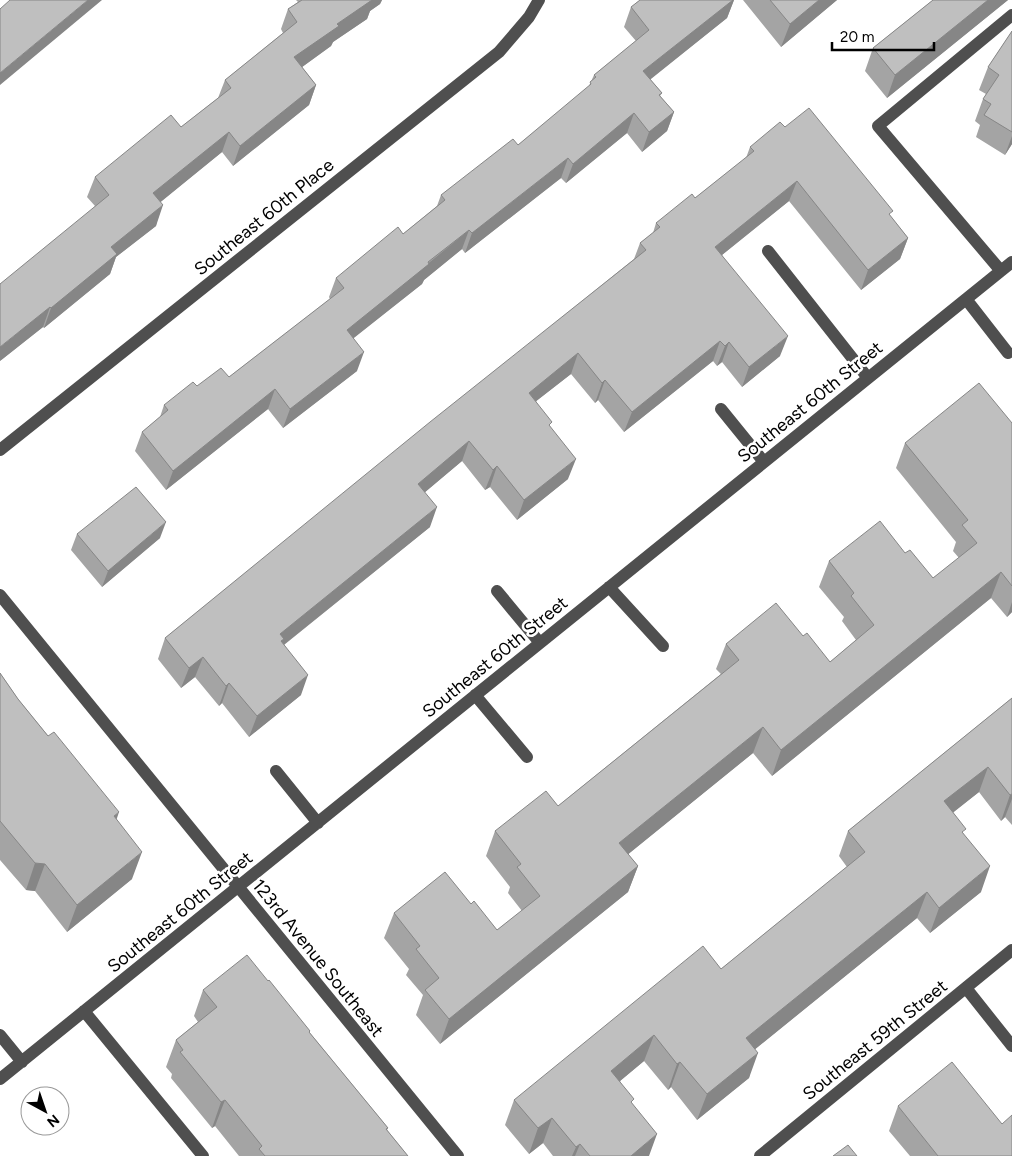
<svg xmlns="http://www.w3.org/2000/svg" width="1012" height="1156" viewBox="0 0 1012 1156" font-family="Figtree,sans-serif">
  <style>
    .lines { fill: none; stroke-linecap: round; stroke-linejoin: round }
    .minor { stroke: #4f4f4f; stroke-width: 12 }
    .wall { fill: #a4a4a4 }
    .shaded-wall { fill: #868686 }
    .building { fill: #bfbfbf; stroke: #868686 }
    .labels { text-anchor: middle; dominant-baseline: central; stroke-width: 5; stroke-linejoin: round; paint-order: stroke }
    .street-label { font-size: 18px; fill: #000; stroke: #fff }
  </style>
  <rect width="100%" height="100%" fill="#fff"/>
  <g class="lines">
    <path class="minor" d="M768 251 868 378
      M1001 271 878 126 1012 15
      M966 299 1008 353
      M721 409 764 462
      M0 450 499 52 529 17 539 0
      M609 587 663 646
      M497 591 540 643
      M0 595 458 1156
      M475 695 527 757
      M276 771 318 823
      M966 988 1012 1046
      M84 1011 203 1156
      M0 1035 22 1062
      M0 1079 1012 262
      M760 1156 1012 950"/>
  </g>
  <path class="wall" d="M296 0H382L380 4 370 11 367 19 333 42 331 46 302 67 316 85 309 105 233 166 222 152 160 202 156 226 116 257 110 274 44 328 43 327 0 361 95 206 87 197 95 177 181 127 218 98 225 80 283 33 281 29 288 9 298 2Z
    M640 0H734L727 18 650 79 662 93 660 96 674 112 667 131 642 152 627 133 566 183 561 178 465 253 462 249 424 280 422 284 353 338 357 371 283 428 268 409 166 490 135 451 142 432 160 417 164 405 197 386 229 377 330 299 329 297 336 278 403 234 437 206 441 195 518 145 588 88 594 75 636 41 624 27 631 7Z
    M743 0H837L781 47Z
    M933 0H1008L887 98 865 71 873 48Z
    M1012 31V144L1005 155 976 137 980 125 975 121 983 99 986 94 979 90 988 67Z
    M785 127 891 217 908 238 900 259 861 290 789 201 722 255 780 356 742 387 722 362 717 366 713 361 624 432 598 400 595 403 571 374 536 401 550 427 568 479 517 520 490 487 485 490 462 461 425 492 430 527 284 645 301 695 249 737 222 703 219 706 195 677 181 688 158 659 165 638 634 259 640 243 653 233 656 223 695 198 746 158 750 147Z
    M1012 423V612L1007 617 991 598 772 776 753 753 628 854 638 866 628 892 440 1044 416 1015 423 995 406 975 409 969 384 938 394 913 471 904 497 930 522 911 508 893 510 887 486 856 495 831 558 806 721 674 716 669 726 644 803 636 830 662 856 640 842 621 844 617 819 587 829 561 905 553 933 578 959 558 953 551 956 542 896 468 905 443Z
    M77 534 160 538 102 587 71 550Z
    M0 673 18 699 117 820 132 879 67 932 35 891 26 890 0 860Z
    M1012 698V825L1005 817 1001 821 979 792 953 812 964 835 981 892 930 933 917 918 755 1049 749 1078 697 1120 671 1087 668 1090 644 1061 620 1081 632 1104 649 1156H553L543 1143 529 1154 505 1125 514 1100 721 969 847 867 839 856 848 831Z
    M203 990 310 1033 388 1128 387 1130 408 1156H239L215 1126 212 1128 171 1078 172 1074 166 1067 176 1040 198 1022 194 1016Z
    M898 1106 1002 1124 1012 1156H910L889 1131Z"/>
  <path class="shaded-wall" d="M88 0H102L0 85V73Z
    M370 0H382L380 4 370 11 367 19 333 42 331 46 287 78 294 57 337 24Z
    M733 0H734L727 18 636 91 643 71Z
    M819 0H837L781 47 790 24Z
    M988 0H1008L887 98 895 75Z
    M316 85 309 105 233 166 240 146Z
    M674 112 667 131 642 152 649 132Z
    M634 113 627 133 566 183 573 164Z
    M229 132 222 152 146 214 153 193Z
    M1012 136V144L1005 155Z
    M568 158 561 178 465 253 472 233Z
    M797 181 789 201 707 267 715 247Z
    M163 205 156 226 116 257 110 274 44 328 51 308 111 247Z
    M469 230 462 249 424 280 422 284 340 349 347 330Z
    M908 238 900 259 861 290 868 270Z
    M50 307 43 327 0 361V347Z
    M788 336 780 356 742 387 749 367Z
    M720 341 713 361 624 432 632 412Z
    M729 342 722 362 717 366 725 346Z
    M364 352 357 371 283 428 290 409Z
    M578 353 571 374 521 413 529 393Z
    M605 380 598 400 595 403 602 383Z
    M275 389 268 409 166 490 173 471Z
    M469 441 462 461 411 504 418 484Z
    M576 459 568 479 517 520 524 500Z
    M497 466 490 487 485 490 493 470Z
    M437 507 430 527 281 647 280 634Z
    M166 522 160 538 102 587 108 571Z
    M1001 572 991 598 772 776 781 750Z
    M1012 602V612L1007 617Z
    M203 657 195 677 181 688 189 668Z
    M308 675 301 695 249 737 257 716Z
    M229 683 222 703 219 706 226 686Z
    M763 727 753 753 610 869 619 843Z
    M988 767 979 792 935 827 944 801Z
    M1012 794V799L1005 817 1001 821 1010 795Z
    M119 812 110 839 114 816Z
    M142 852 132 879 67 932 77 905Z
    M35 863 45 864 35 891 26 890Z
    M638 866 628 892 440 1044 449 1019Z
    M990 866 981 892 930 933 939 908Z
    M927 892 917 918 737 1064 746 1038Z
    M654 1035 644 1061 602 1096 611 1071Z
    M758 1053 749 1078 697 1120 707 1094Z
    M680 1062 671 1087 668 1090 677 1064Z
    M225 1100 215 1126 212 1128 221 1102Z
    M552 1118 543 1143 529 1154 538 1128Z
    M657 1134 649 1156H631Z
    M580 1144 575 1156H572L576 1147Z"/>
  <path class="building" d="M10 0H88L0 73V9Z
    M302 0H372L337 24 339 26 294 57 316 85 240 146 229 132 153 193 163 205 111 247 117 254 51 308 50 307 0 347V284L109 195 95 177 171 115 181 127 231 88 225 80 297 22 288 9Z
    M640 0H733L643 71 662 93 659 95 674 112 649 132 634 113 573 164 568 158 472 233 469 230 428 262 429 264 347 330 364 352 290 409 275 389 173 471 142 432 168 410 164 405 193 382 197 386 221 368 229 377 344 288 336 278 398 227 403 234 445 200 441 195 513 139 518 145 591 84 590 82 596 77 594 75 649 30 631 7Z
    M770 0H819L790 24Z
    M933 0H988L895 75 873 48Z
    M1012 31V132L984 115 991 104 983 99 999 75 988 67Z
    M809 108 893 211 889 214 908 238 868 270 797 181 715 247 788 336 749 367 729 342 725 346 720 341 632 412 605 380 602 383 578 353 529 393 552 422 549 425 576 459 524 500 497 466 493 470 469 441 418 484 437 507 280 634 284 639 281 641 308 675 257 716 229 683 226 686 203 657 189 668 165 638 430 422 646 250 640 243 660 227 656 223 692 194 695 198 754 151 750 147 780 122 785 127Z
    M979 383 1012 423V586L1001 572 781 750 763 727 619 843 638 866 449 1019 425 990 439 978 416 949 420 946 394 913 445 872 471 904 474 901 497 930 540 896 517 867 521 864 495 831 546 791 558 806 739 660 726 644 776 603 803 636 807 633 830 662 874 625 851 596 854 593 829 561 880 521 905 553 910 550 933 578 977 543 962 525 968 520 905 443Z
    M136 487 166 522 108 571 77 534Z
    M0 673 18 699 48 736 54 732 119 812 114 816 142 852 77 905 45 864 35 863 0 821Z
    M1012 698V794L1010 795 988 767 944 801 966 829 962 832 990 866 939 908 927 892 746 1038 758 1053 707 1094 680 1062 677 1064 654 1035 611 1071 634 1099 631 1102 657 1134 631 1156H590L580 1144 576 1147 552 1118 538 1128 514 1100 703 946 721 969 865 852 848 831Z
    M247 955 268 981 269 980 310 1031 309 1032 388 1128 386 1129 408 1156H265L259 1149 262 1146 225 1100 221 1102 180 1052 183 1050 176 1040 217 1007 203 990Z
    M952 1062 1002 1124 1012 1115V1156H938L898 1106Z
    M848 1145 857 1156H833Z"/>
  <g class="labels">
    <g class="street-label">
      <text transform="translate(264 217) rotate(-39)">Southeast 60th Place</text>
      <text transform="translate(810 402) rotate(-39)">Southeast 60th Street</text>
      <text transform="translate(495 657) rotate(-39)">Southeast 60th Street</text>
      <text transform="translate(180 912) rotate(-39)">Southeast 60th Street</text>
      <text transform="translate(318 958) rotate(51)">123rd Avenue Southeast</text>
      <text transform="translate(875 1040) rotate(-39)">Southeast 59th Street</text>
    </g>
  </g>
  <g transform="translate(45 1111) rotate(140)"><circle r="24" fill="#ffffff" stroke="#999999"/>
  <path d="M0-4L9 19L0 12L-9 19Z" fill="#000000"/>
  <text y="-8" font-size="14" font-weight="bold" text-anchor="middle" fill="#000000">N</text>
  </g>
  <path d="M832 42v8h102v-8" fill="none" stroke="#000000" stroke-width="2.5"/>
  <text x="840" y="42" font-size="15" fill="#000000" stroke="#ffffff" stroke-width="4" paint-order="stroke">20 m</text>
</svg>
